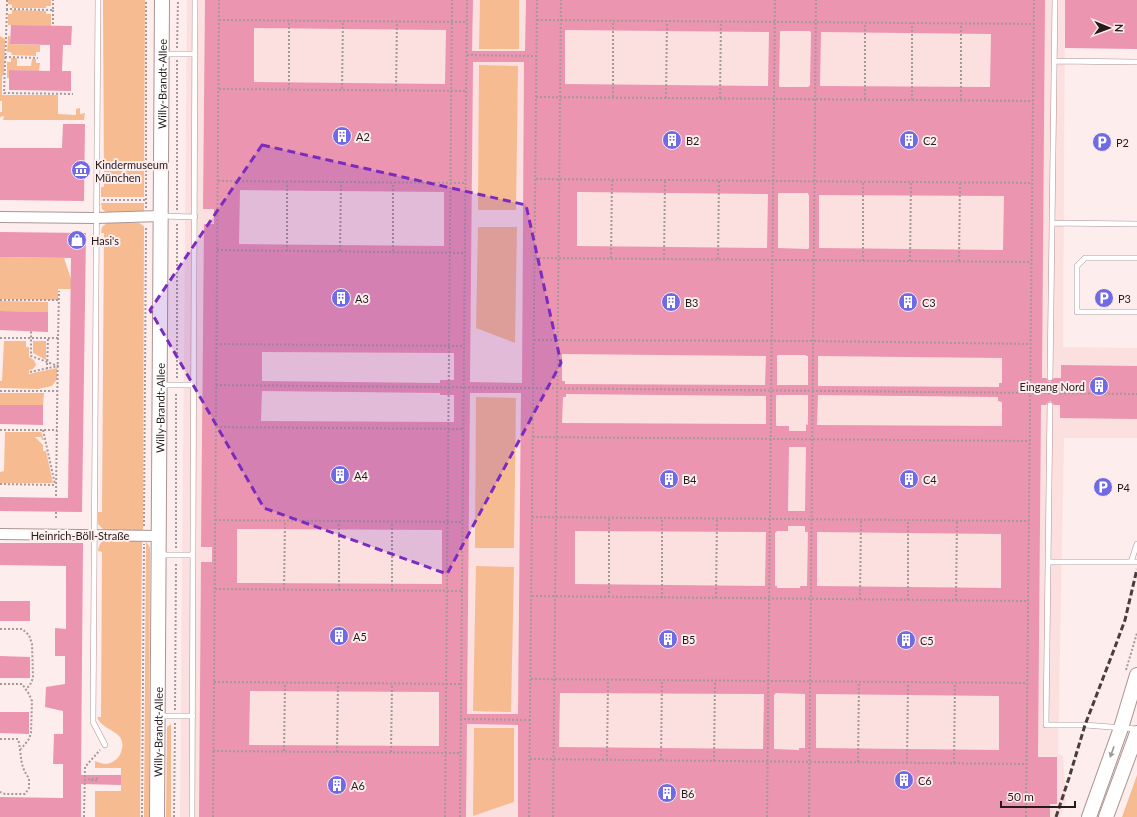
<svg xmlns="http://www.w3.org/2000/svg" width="1137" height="817" viewBox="0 0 1137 817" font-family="Lato,sans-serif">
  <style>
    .built { fill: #fcdfdf }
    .green { fill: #f6bb90 }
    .building { fill: #eb95b1; fill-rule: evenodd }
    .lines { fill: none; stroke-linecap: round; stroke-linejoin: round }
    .service-casing { stroke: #ad9494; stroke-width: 6 }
    .minor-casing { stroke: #ad9494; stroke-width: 12 }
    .secondary-casing { stroke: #ad9494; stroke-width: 16 }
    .path { stroke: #a69999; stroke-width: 2; stroke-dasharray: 2 2; stroke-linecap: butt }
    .service { stroke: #fff; stroke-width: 5 }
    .minor { stroke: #fff; stroke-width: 10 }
    .secondary { stroke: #fff; stroke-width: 14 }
    .rail { stroke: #483e3e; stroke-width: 3; stroke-dasharray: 6 3; stroke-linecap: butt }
    .oneway { fill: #9d9999 }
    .marked { fill: #7b2cbf; fill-opacity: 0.2; stroke: #7b2cbf; stroke-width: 3; stroke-dasharray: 8 5; stroke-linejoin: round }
    .labels { text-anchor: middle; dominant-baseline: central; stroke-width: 4; stroke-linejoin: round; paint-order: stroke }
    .street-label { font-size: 11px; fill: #261c1c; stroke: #fdeded }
    .poi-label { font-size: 11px; fill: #261c1c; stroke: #fdeded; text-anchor: start }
  </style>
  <rect width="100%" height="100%" fill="#fdeded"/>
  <path class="built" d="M187 0H1065L1063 347 1137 348V438H1064L1058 754 1063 756 1066 802 1060 817H180Z"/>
  <path class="green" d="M8 0H51V6H46V8H12V5L8 4Z
    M103 0H145L144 197H101V187H104Z
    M480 0H519V49H479Z
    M12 10 46 11V14H51V26L8 25V14H12Z
    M0 36 5 39 4 75 2 76V95H58V114L76 115V109L80 108V114L85 113 84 120H3L4 116 0 117V112H2V101H0Z
    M8 36H10V44L40 45V52H36V56L12 55 11 52H7Z
    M11 58H17V66H31L32 59H36V63H40L39 71 9 70V78H7V62H11Z
    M479 65 518 66 516 210H478Z
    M101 203H144V213H107L102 209Z
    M107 223H139L144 226 143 530H104L98 524V512H102L104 233H101L102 227Z
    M478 227H517L515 343 476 328Z
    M0 257 64 258 71 279V289H58V300L0 299Z
    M0 301 48 302V312L0 311Z
    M4 341H26V347H29V357L34 360 36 365 33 369 29 370V374L57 368V379L52 386 38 389 0 388V381H2Z
    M33 341H46V360L33 353Z
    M0 393H44L43 405H0Z
    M476 397 516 398 514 548H475Z
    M5 432H41L44 440H42L41 437H35L43 445V451H46L53 483H0V472L4 471Z
    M106 540H142L140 817H95V791H121V768H95V761C100 763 105 765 110 763 115 761 120 757 121 752 129 730 102 732 97 717H101L102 552 98 551C99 545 100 542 106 540Z
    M146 541 150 548V557L149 817H144Z
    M476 566 514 567 511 712 473 711Z
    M171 724V817H166L167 727Z
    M474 728H514V802L473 816Z
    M1137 775V817H1122Z"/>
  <path class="building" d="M205 0H473L472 51H525L526 0H1045L1042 378H1046L1048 381 1050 382 1054 378H1061V365L1137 366V419L1060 418V405H1054L1052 402 1050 401 1047 403 1046 405H1041L1038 757H1057V804H1050V817H518V725L467 724 466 817H199L201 562H212V547H201L204 224H214V209H203ZM254 28 446 30 445 84 254 82ZM565 30 769 32 768 86 565 84ZM780 31H809L811 32 810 86H808L809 87H780L779 86ZM821 32 991 34 990 87 820 86ZM473 62H524L522 383 470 382ZM240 190 444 192V246L239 244ZM577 192 768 194 767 248 577 246ZM779 193H808V194L809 195V248L808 249 778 248V194ZM819 195 1004 196 1003 250 819 248ZM262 352 454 353V380H440V383L262 381ZM562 354 766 356 765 385 565 384V381H562ZM778 355H806V356H808V385H777V356ZM818 356 1002 358V383H999V387L818 386ZM262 391 440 393V395H454V422L261 421ZM470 393H521L518 714H467ZM566 394 766 396V424L562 423 563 397H566ZM776 395H808V425L806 424V431H789V426H777L776 425ZM818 395 998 397V401L1002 402V426L817 425ZM789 447H806L805 511H788ZM788 526H805V532H808L807 586H800V588H777V586H775V533L777 531H788ZM237 529 442 530V584L237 583ZM575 531 766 532 765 586 575 584ZM817 532 1001 534V588L817 586ZM250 691 439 692V746L249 745ZM560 693 764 694 763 749 559 747ZM776 693 805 694V748H799V750L774 749V695ZM816 694 999 696V750L816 748Z
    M1065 0H1137V49L1065 48Z
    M11 25 72 26 71 45H63L62 71H71V91L9 90V70L50 71V45L10 44Z
    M63 124H85L84 201 0 200V148H62Z
    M0 232 86 233 82 512 0 511V497L68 498 71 258 0 257Z
    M0 311 48 312V332L0 330Z
    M0 405H43V425L0 424Z
    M0 543H83L81 775H121V785L81 784V817H0V797L63 798V764H53L54 734H63V711L45 707 46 687 65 684V656H55V628L66 629V566L0 565Z
    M0 601H30V621H0Z
    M0 656 30 657V678H0Z
    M0 712H29V734L0 733Z"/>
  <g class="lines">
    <g class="service-casing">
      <path id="service" d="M98 0 93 722 105 745
        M163 54H195
        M1054 61 1137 62
        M162 216 195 217
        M1052 223 1137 224
        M1137 258H1085L1077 266V312H1137
        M1050 378 1055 0
        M161 385H194
        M1050 405 1046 725H1085L1137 729
        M160 555H193
        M1048 562H1137
        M1131 562 1137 544
        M159 716H193
        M192 817 195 0"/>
    </g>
    <g class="minor-casing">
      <path id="minor" d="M0 217 96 218 161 216
        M0 534 159 536"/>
    </g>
    <g class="secondary-casing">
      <g id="secondary">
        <path id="s1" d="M157 817 162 0"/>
        <path d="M1089 817 1121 728 1137 675"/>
        <path d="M1106 817 1137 733"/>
      </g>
    </g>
    <path class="path" d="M7 0V9L53 10V0
      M7 9 4 93 73 94
      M53 10V26
      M219 20 467 22
      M537 20 1034 24
      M177 48 178 0
      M467 55 536 56
      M5 57 38 58
      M219 89 466 91
      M289 89V20
      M342 89 343 21
      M396 90 397 21
      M536 97 1033 101
      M613 97V20
      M666 98 667 21
      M720 98 721 21
      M865 99V23
      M912 100V23
      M961 100V23
      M536 179 1032 183
      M218 181 465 183
      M103 200H146
      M146 208V0
      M177 210V60
      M217 250 465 253
      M287 251V182
      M340 251 341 182
      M393 251V183
      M535 258 1031 262
      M611 258 612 180
      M664 259 665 180
      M718 259 719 181
      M863 261V182
      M910 261 911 182
      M959 261 960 183
      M0 300H58
      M0 338H58L59 291
      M534 340 813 341 1031 344
      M216 344 464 346
      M47 369 48 338
      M30 372 58 366 31 356V331
      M177 378V222
      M216 385 1137 394
      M0 391H57
      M216 427 463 429
      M0 430H57
      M43 430 55 484
      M533 437 1030 441
      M0 484 56 485
      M56 496 58 338
      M56 512V518
      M532 517 1029 521
      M215 520 462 522
      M144 526 146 226
      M176 548V392
      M215 589 462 591
      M284 589 285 521
      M339 590V521
      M392 590V521
      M532 596 1028 601
      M609 597V517
      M662 598V518
      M716 598 717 518
      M860 599 861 520
      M908 600V520
      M956 600 957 520
      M0 629H22L29 635 32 644 33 678 30 685 26 689
      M1126 670 1137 633
      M531 679 1027 683
      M214 682 460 684
      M0 684H22L29 694 32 701 31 733 29 739 21 749
      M175 710 176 562
      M460 719 530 720
      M0 739H18C22 754 19 766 29 778V788L25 794H5L0 792
      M213 751 460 753
      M284 751 285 683
      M337 752 338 683
      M391 752 392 684
      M530 759 1027 764
      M607 760 608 680
      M661 760 662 680
      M714 761 715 681
      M858 762 859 682
      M907 763 908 682
      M954 763 955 683
      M84 780 99 778
      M91 780 99 781
      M84 817 85 767 100 750
      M142 817 144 544
      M174 817 175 722
      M213 817 219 0
      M445 817 452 0
      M460 817 467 0
      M529 817 537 0
      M553 817 561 0
      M767 817 775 0
      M809 817 816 0
      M1026 817 1034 0"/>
    <use href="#service" class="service"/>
    <use href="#minor" class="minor"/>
    <use href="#secondary" class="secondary"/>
    <path class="rail" d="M1056 817 1069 778 1085 725 1115 647 1125 620 1137 569"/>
  </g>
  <defs><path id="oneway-solid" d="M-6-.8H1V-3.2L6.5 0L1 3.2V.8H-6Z"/></defs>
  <use class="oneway" href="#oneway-solid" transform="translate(1112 752) rotate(110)"/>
  <path class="marked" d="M262 145 526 205 561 363 447 574 264 508 150 310Z"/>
  <defs>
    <g id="building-disc" transform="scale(1)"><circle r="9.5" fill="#706ae5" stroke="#fdeded"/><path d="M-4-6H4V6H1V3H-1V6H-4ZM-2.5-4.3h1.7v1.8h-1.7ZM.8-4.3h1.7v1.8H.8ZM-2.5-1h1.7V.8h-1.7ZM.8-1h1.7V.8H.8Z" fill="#fff"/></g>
    <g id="parking-disc" transform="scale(1)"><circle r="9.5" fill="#706ae5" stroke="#fdeded"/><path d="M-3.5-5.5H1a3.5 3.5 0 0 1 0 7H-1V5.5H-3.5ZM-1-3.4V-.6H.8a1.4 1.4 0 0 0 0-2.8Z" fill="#fff"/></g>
    <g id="museum-disc" transform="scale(1)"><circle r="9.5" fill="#706ae5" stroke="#fdeded"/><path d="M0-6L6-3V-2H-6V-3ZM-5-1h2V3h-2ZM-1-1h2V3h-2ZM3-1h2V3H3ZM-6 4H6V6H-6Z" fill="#fff"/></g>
    <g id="shop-disc" transform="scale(1)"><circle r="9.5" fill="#706ae5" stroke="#fdeded"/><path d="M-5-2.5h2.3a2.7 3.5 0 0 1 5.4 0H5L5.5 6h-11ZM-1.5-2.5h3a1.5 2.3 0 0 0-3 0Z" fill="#fff"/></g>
  </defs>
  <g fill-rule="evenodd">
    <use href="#building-disc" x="342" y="136"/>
    <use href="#building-disc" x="672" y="140"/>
    <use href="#building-disc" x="909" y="140"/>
    <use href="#parking-disc" x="1102" y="142"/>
    <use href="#museum-disc" x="81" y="170"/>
    <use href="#shop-disc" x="77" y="240"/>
    <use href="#building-disc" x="341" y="298"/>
    <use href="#parking-disc" x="1104" y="298"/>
    <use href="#building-disc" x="671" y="302"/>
    <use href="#building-disc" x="908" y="302"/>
    <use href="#building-disc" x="1099" y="386"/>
    <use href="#building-disc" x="340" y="475"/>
    <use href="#building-disc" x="669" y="479"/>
    <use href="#building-disc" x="909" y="479"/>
    <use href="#parking-disc" x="1103" y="487"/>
    <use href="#building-disc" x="339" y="636"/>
    <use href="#building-disc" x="668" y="639"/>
    <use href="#building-disc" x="906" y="640"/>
    <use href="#building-disc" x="904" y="780"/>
    <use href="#building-disc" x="337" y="785"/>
    <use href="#building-disc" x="667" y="793"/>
  </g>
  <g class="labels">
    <g class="street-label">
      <text stroke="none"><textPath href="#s1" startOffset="733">Willy-Brandt-Allee</textPath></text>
      <text stroke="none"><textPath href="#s1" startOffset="409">Willy-Brandt-Allee</textPath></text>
      <text x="80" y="535">Heinrich-Böll-Straße</text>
      <text stroke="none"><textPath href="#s1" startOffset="85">Willy-Brandt-Allee</textPath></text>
    </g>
    <g class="poi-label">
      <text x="356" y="136">A2</text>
      <text x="686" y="140">B2</text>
      <text x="923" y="140">C2</text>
      <text x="1116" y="142">P2</text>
      <text x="95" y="164">Kindermuseum<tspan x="95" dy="13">München</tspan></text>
      <text x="91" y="240">Hasi's</text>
      <text x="355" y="298">A3</text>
      <text x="1118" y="298">P3</text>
      <text x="685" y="302">B3</text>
      <text x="922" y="302">C3</text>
      <text x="1085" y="386" text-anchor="end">Eingang Nord</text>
      <text x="354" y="475">A4</text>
      <text x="683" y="479">B4</text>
      <text x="923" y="479">C4</text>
      <text x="1117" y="487">P4</text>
      <text x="353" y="636">A5</text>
      <text x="682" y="639">B5</text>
      <text x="920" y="640">C5</text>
      <text x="918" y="780">C6</text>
      <text x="351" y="785">A6</text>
      <text x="681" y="793">B6</text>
    </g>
  </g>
  <g transform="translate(1109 28) rotate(91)" stroke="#fdeded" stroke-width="3" paint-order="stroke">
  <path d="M0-3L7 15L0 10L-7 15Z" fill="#261c1c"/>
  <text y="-6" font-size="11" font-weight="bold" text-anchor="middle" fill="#261c1c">N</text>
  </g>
  <path d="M1001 801v6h74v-6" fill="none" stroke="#261c1c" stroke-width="2"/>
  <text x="1007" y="801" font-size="12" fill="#261c1c" stroke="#fdeded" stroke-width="3" paint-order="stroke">50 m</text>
</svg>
